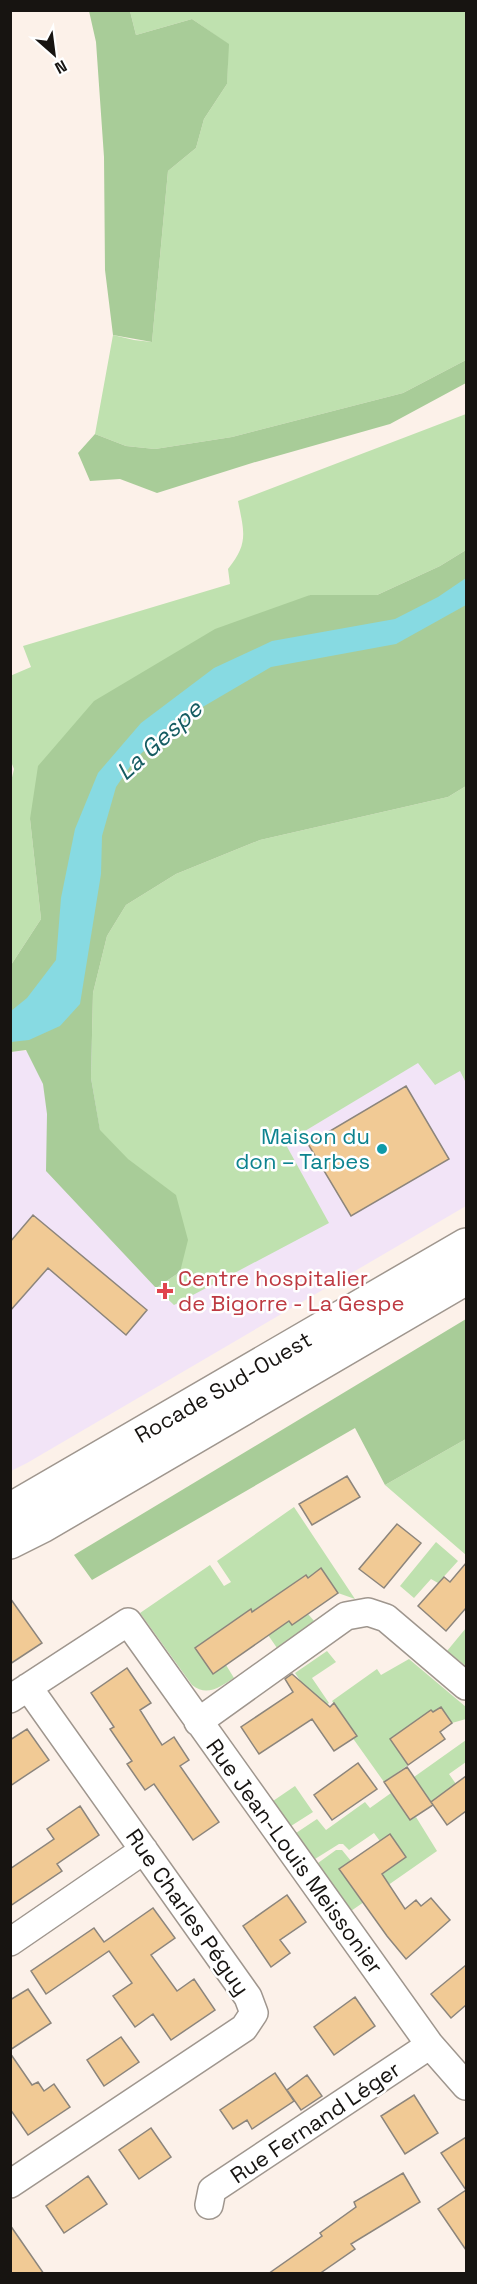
<svg xmlns="http://www.w3.org/2000/svg" width="477" height="2284" viewBox="0 0 477 2284" font-family="'Space Grotesk',sans-serif">
  <style>
    .medical { fill: #f2e4f7 }
    .green { fill: #bfe1af }
    .forest { fill: #a8cc98 }
    .water { fill: #87dae2 }
    .lines { fill: none; stroke-linecap: round; stroke-linejoin: round }
    .stream { stroke: #87dae2; stroke-width: 8 }
    .building { fill: #f1ca95; stroke: #8c857c; stroke-width: 1.5 }
    .street-casing { stroke: #9f968e; stroke-width: 30 }
    .primary-casing { stroke: #9f968e; stroke-width: 36 }
    .street { stroke: #fff; stroke-width: 27 }
    .primary { stroke: #fff; stroke-width: 33 }
    .culture-dot { fill: #0f9aa8; stroke: #fff; stroke-width: 2 }
    .health-dot { fill: #e0444e; stroke: #fff; stroke-width: 2 }
    .labels { text-anchor: middle; dominant-baseline: central; stroke-width: 5; stroke-linejoin: round; paint-order: stroke }
    .culture-label { font-size: 22px; fill: #0d838f; stroke: #fff; text-anchor: end }
    .health-label { font-size: 22px; fill: #be3a42; stroke: #fff; text-anchor: start }
    .street-label { font-size: 22px; fill: #171411; stroke: #fff }
    .water-label { font-size: 24px; font-style: italic; fill: #155c62; stroke: #fff }
  </style>
  <rect width="100%" height="100%" fill="#fcf1e9"/>
  <path class="medical" d="M466 986V1206L27 1463 11 1471 10 1052 58 1048Z"/>
  <path class="green" d="M130 11H466V360L403 393 232 437 155 449 126 446 95 434 113 335 134 340 152 342 168 171 196 148 204 119 227 84 228 44 192 19 136 35Z
    M466 414V550L440 566 377 595H310L30 819 41 919 11 965 10 786 14 769 10 759V676L31 667 23 646 230 584 228 569C249 543 244 532 238 501Z
    M466 786V1083L460 1071 435 1085 418 1063 285 1143 329 1223 174 1305 156 1288 180 1272 127 1159 100 1131 91 1078 93 993 107 936 126 905 176 874 260 840 448 797Z
    M466 1439V1555L385 1485Z
    M294 1507 355 1599 338 1593 321 1569 308 1578 305 1575 273 1598 292 1625 308 1614 315 1622 277 1648 253 1613 233 1621 195 1648 214 1673 226 1665 234 1678C220 1687 207 1697 192 1685L140 1613 210 1565 224 1586 231 1582 217 1561Z
    M436 1542 458 1561 438 1583 431 1579 414 1598 400 1586Z
    M466 1628V1666L447 1651Z
    M327 1651 336 1662 312 1678 329 1703 320 1709 295 1673Z
    M409 1659 466 1707V1719L452 1723 441 1707 390 1739 408 1765 384 1782 347 1730 351 1727 332 1701 377 1669 381 1675Z
    M466 1740V1762L449 1774 456 1784 431 1802 414 1777Z
    M295 1786 313 1812 291 1826 273 1801Z
    M391 1793 410 1820 416 1817 437 1851 351 1911 318 1863 336 1850H342L351 1861 340 1870 356 1893 406 1857 392 1837 382 1844 374 1833 349 1850 343 1844H339L315 1859 296 1833 317 1819 326 1830 365 1802 370 1808Z"/>
  <path class="forest" d="M89 11H130L136 35 192 19 229 44 227 84 204 119 196 148 168 171 152 342 113 335 105 270 104 157 96 42Z
    M466 360V383L390 424 252 463 157 493 120 479 90 481 78 453 95 434 126 446 155 449 232 437 403 393Z
    M466 550V786L448 797 260 840 176 874 126 905 107 936 93 993 91 1078 100 1130 128 1159 176 1195 188 1240 180 1272 156 1288 46 1171 47 1114 43 1084 26 1050 11 1052V965L41 919 30 819 38 766 94 701 215 629 310 595H377L440 566Z
    M466 1319V1439L385 1485 355 1428 92 1580 74 1555Z"/>
  <path class="water" d="M466 578V605L396 644 271 667 177 722 136 758 116 787 102 836 101 874 80 1004 60 1026 29 1040 11 1042V1011L27 998 56 960 61 898 75 829 98 773 141 723 214 668 272 641 395 619 438 597Z"/>
  <g class="lines">
    <path class="stream" d="M164 733 184 716"/>
  </g>
  <path class="building" d="M406 1086 449 1159 351 1216 308 1144Z
    M33 1215 147 1310 126 1335 48 1268 10 1311V1242Z
    M347 1476 360 1497 312 1525 299 1504Z
    M397 1524 421 1543 384 1588 359 1569Z
    M466 1563V1608L446 1631 418 1606 444 1577 450 1582Z
    M321 1568 338 1593 292 1625 289 1621 213 1674 195 1648 251 1609 252 1612 306 1575 308 1578Z
    M10 1598 42 1643 10 1664Z
    M127 1668 151 1703 140 1710 162 1745 174 1737 189 1760 180 1766 219 1822 193 1840 154 1784 145 1790 127 1764 132 1761 110 1729 114 1727 91 1693Z
    M292 1674 330 1707 334 1703 357 1736 334 1751 312 1719 259 1754 241 1727 293 1692 285 1679Z
    M441 1707 452 1723 440 1732 445 1739 408 1765 390 1739 431 1710 433 1712Z
    M27 1729 49 1760 10 1786V1740Z
    M358 1763 377 1789 332 1820 314 1795Z
    M407 1767 433 1805 410 1820 384 1782Z
    M466 1776V1811L447 1825 431 1802Z
    M80 1806 99 1835 57 1864 62 1871 10 1906V1869L54 1839 47 1829Z
    M390 1834 406 1857 382 1874 405 1909 416 1900 421 1906 431 1898 450 1920 406 1959 387 1936 339 1869Z
    M287 1895 306 1922 280 1940 290 1953 271 1967 243 1926Z
    M153 1908 175 1938 151 1955 177 1991 194 1979 215 2010 171 2040 153 2014 135 2027 113 1996 132 1983 109 1951 46 1994 31 1971 94 1928 104 1942Z
    M466 1965V2005L451 2018 431 1994Z
    M28 1989 51 2023 10 2050V2000Z
    M355 1997 375 2026 334 2055 314 2027Z
    M121 2037 139 2062 104 2086 87 2060Z
    M10 2053 32 2085 38 2082 44 2091 54 2084 70 2107 28 2135 10 2109Z
    M275 2073 294 2101 252 2129 247 2120 233 2129 220 2110Z
    M307 2075 322 2096 301 2110 287 2090Z
    M414 2095 438 2133 405 2154 381 2116Z
    M151 2128 171 2157 139 2179 119 2150Z
    M466 2137V2250L438 2209 466 2190 441 2153Z
    M403 2173 420 2202 351 2244 355 2249 319 2274H268L322 2236 320 2233 356 2207 354 2202Z
    M88 2176 107 2204 64 2233 46 2206Z
    M10 2225 44 2274H10Z"/>
  <g class="lines">
    <g class="street-casing">
      <path id="street" d="M10 1699 128 1622 430 2045 466 2086
        M198 1722 346 1616 368 1612 386 1618 466 1686
        M10 1942 144 1850
        M10 2184 244 2028 254 2013 248 1997 28 1687
        M209 2205 212 2190 430 2045"/>
    </g>
    <g class="primary-casing">
      <path id="primary" d="M10 1510 466 1245
        M10 1542 42 1526 466 1278"/>
    </g>
    <use href="#street" class="street"/>
    <use href="#primary" class="primary"/>
  </g>
  <circle class="culture-dot" cx="382" cy="1149" r="6"/>
  <path class="health-dot" d="M162 1282h6v6h6v6h-6v6h-6v-6h-6v-6h6z"/>
  <g class="labels">
    <g class="culture-label">
      <text x="370" y="1136">Maison du<tspan x="370" dy="25">don – Tarbes</tspan></text>
    </g>
    <g class="health-label">
      <text x="178" y="1278">Centre hospitalier<tspan x="178" dy="25">de Bigorre - La Gespe</tspan></text>
    </g>
    <g class="street-label">
      <text transform="translate(223 1387) rotate(-30)">Rocade Sud-Ouest</text>
      <text transform="translate(295 1856) rotate(54)">Rue Jean-Louis Meissonier</text>
      <text transform="translate(188 1912) rotate(55)">Rue Charles Péguy</text>
      <text transform="translate(315 2122) rotate(-34)">Rue Fernand Léger</text>
    </g>
    <g class="water-label">
      <text transform="translate(159 740) rotate(-42)">La Gespe</text>
    </g>
  </g>
  <rect width="477" height="2284" fill="none" stroke="#171411" stroke-width="24"/>
  <g transform="translate(54 54) rotate(152)" stroke="#ffffff" stroke-width="4.5" paint-order="stroke">
  <path d="M0-4.5L10 22L0 15L-10 22Z" fill="#171411"/>
  <text y="-9" font-size="16" font-weight="bold" text-anchor="middle" fill="#171411">N</text>
  </g>
</svg>
